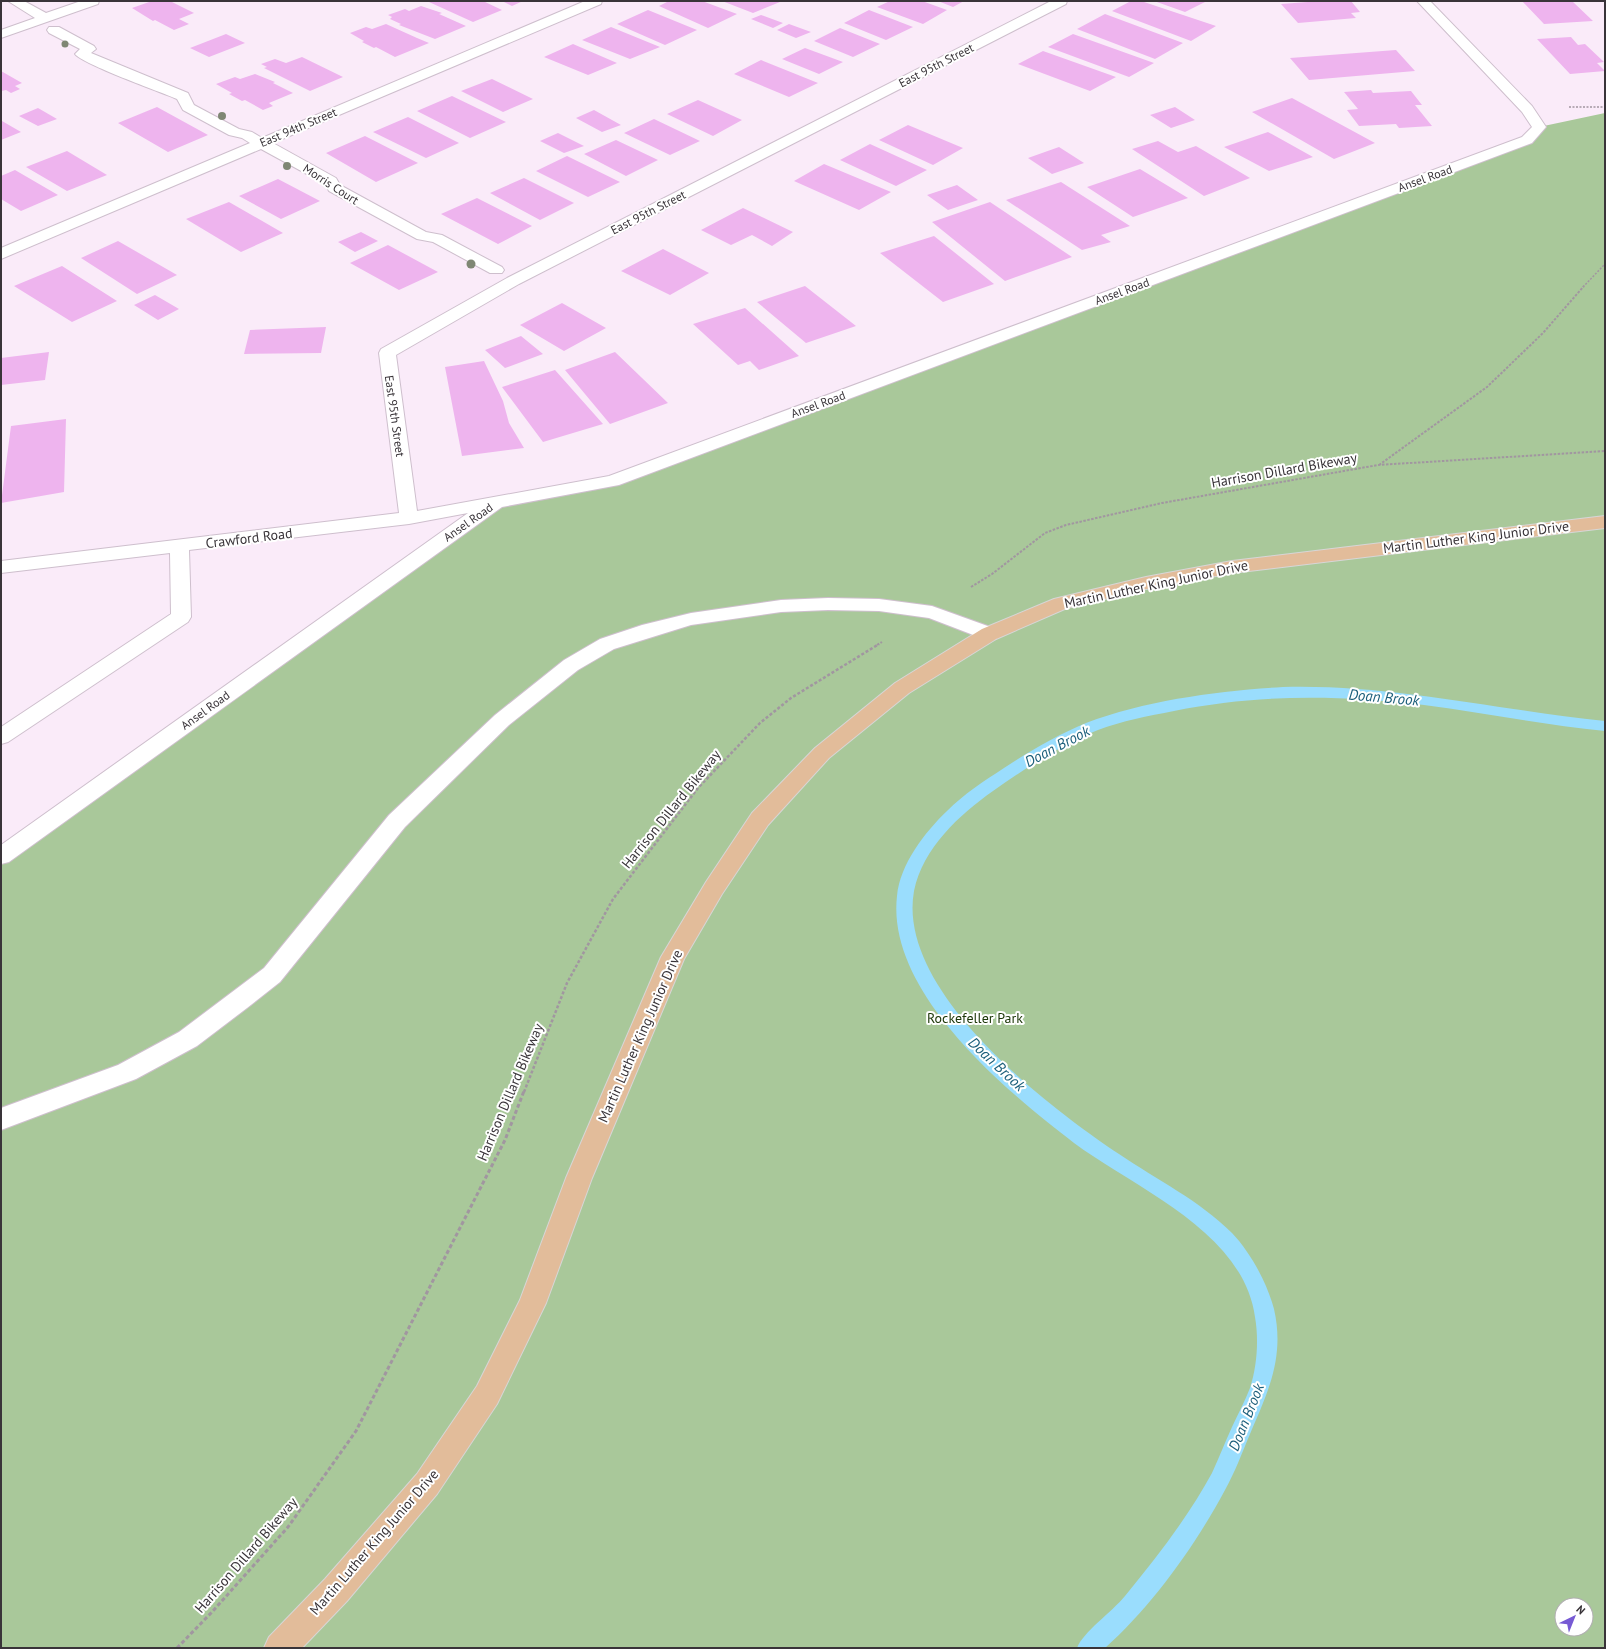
<svg xmlns="http://www.w3.org/2000/svg" width="1606" height="1649" viewBox="0 0 1606 1649" font-family="'PT Sans',sans-serif">
  <style>
    .green { fill: #a9c89a; fill-rule: evenodd }
    .lines { fill: none; stroke-linecap: round; stroke-linejoin: round }
    .stream { fill: #9addfd; fill-rule: evenodd }
    .building { fill: #eeb4ee }
    .minor-casing { stroke: #cebfcd; stroke-width: 2 }
    .major-casing { stroke: #d7d6d7; stroke-width: 2 }
    .path-far3 { stroke: #a196a0; stroke-width: 1.5; stroke-dasharray: 2 1.5; stroke-linecap: butt }
    .path-far2 { stroke: #a196a0; stroke-width: 2; stroke-dasharray: 2.5 1.5; stroke-linecap: butt }
    .path-far1 { stroke: #a196a0; stroke-width: 2.5; stroke-dasharray: 3 2; stroke-linecap: butt }
    .path { stroke: #a196a0; stroke-width: 3; stroke-dasharray: 4 2.5; stroke-linecap: butt }
    .minor { fill: #fff; fill-rule: evenodd }
    .major { fill: #e2bc9a; fill-rule: evenodd }
    .tree { fill: #7f8774 }
    .labels { text-anchor: middle; dominant-baseline: central; stroke-width: 4; stroke-linejoin: round; paint-order: stroke }
    .far-street-label { font-size: 12px; fill: #393439; stroke: #fff }
    .street-label { font-size: 14px; fill: #393439; stroke: #fff }
    .park-label { font-size: 14px; fill: #1b3607; stroke: #fff }
    .water-label { font-size: 15px; font-style: italic; fill: #1c5f7b; stroke: #fff }
  </style>
  <rect width="100%" height="100%" fill="#faebf9"/>
  <path class="green" d="M1605 113V1648H1V862L496 502 613 481 1503 149 1539 127ZM1562 1605H1586V1629H1562Z"/>
  <g class="lines">
    <path class="stream" d="M1283 687C1392 684 1497 710 1605 721V731C1544 725 1485 713 1424 705 1338 695 1259 694 1174 711 1148 716 1122 721 1098 730 1060 745 1026 768 993 791 959 815 923 848 914 891 896 991 1046 1105 1119 1154 1157 1180 1199 1200 1232 1233 1251 1253 1267 1283 1274 1309 1285 1357 1268 1392 1250 1434 1242 1453 1235 1472 1225 1490 1195 1546 1152 1606 1105 1648H1077C1083 1632 1112 1612 1125 1596 1157 1557 1188 1517 1212 1473 1219 1458 1225 1442 1232 1427 1238 1414 1245 1401 1250 1388 1257 1366 1259 1340 1255 1317 1243 1231 1136 1189 1074 1143 1006 1091 886 992 897 896 900 864 925 832 947 811 964 794 984 781 1004 768 1030 751 1057 735 1086 723 1147 700 1218 691 1283 687Z"/>
  </g>
  <path class="building" d="M152 1H170L194 13 179 19 189 24 174 30 155 20 153 21 132 8Z
    M433 1H483L502 10 473 22 429 2Z
    M502 1H523L512 6Z
    M669 1H702L737 14 708 28 659 6Z
    M722 1H777L780 2 753 13Z
    M890 1H922L947 10 923 24 877 7Z
    M938 1H964L953 7Z
    M1131 1H1141L1216 26 1191 41 1112 11Z
    M1154 1H1207L1185 12Z
    M1321 1H1351L1360 12 1351 13 1356 18 1298 23 1281 4Z
    M1522 1H1572L1593 21 1544 24Z
    M421 6 442 13 439 14 466 26 435 39 399 25 401 24 390 19 392 17 388 15 405 9 409 11Z
    M648 10 697 30 665 45 617 24Z
    M869 10 913 27 886 40 844 23Z
    M1105 14 1183 43 1155 59 1077 29Z
    M761 15 783 23 773 28 751 19Z
    M386 24 417 38 429 43 395 57 376 47 374 48 362 42 364 41 350 33 366 27 372 29Z
    M789 24 811 32 796 38 777 30Z
    M611 27 660 47 630 59 582 40Z
    M840 28 880 44 853 57 814 41Z
    M226 34 245 43 209 57 190 48Z
    M1073 34 1154 63 1129 77 1048 47Z
    M1571 37 1578 45 1585 44 1604 62 1597 63 1605 71 1570 74 1537 39Z
    M573 44 617 63 588 75 544 57Z
    M805 48 843 62 819 74 782 59Z
    M1396 50 1415 71 1309 80 1290 58Z
    M1043 51 1116 77 1090 91 1018 64Z
    M302 57 343 77 310 91 264 68 267 67 261 64 275 59 286 63Z
    M761 60 818 83 789 97 734 74Z
    M1 71 22 83 15 86 20 89 11 93 6 90 1 91Z
    M255 74 275 82 273 83 293 93 269 103 273 106 263 110 245 100 242 101 229 94 232 93 216 84 235 77 240 79Z
    M492 79 533 99 503 112 461 91Z
    M1371 90 1373 93 1411 91 1422 105H1415L1432 126 1399 128 1396 124 1359 126 1347 110 1358 109 1344 92Z
    M452 96 506 122 470 138 417 111Z
    M1292 98 1375 143 1334 159 1252 112Z
    M698 100 742 120 713 136 667 114Z
    M157 107 208 135 168 152 118 123Z
    M1175 107 1195 120 1171 128 1150 115Z
    M38 108 57 119 38 126 19 116Z
    M594 110 621 125 602 132 576 118Z
    M408 117 459 143 426 158 373 132Z
    M654 119 700 141 670 155 624 133Z
    M1 121H2L21 132 1 140Z
    M908 125 963 148 933 165 879 140Z
    M1268 132 1313 157 1269 171 1224 147Z
    M558 133 584 146 564 153 540 141Z
    M365 136 418 163 376 182 326 153Z
    M616 140 658 160 626 176 584 154Z
    M1158 141 1178 152 1196 146 1250 178 1204 196 1132 149Z
    M870 144 927 170 896 186 840 160Z
    M1059 147 1084 163 1052 174 1028 158Z
    M67 151 107 175 67 191 26 167Z
    M567 156 620 182 588 197 536 171Z
    M824 164 891 192 859 210 794 181Z
    M1140 169 1188 198 1133 217 1087 187Z
    M15 170 58 195 21 211 1 199V176Z
    M524 178 574 203 540 220 490 193Z
    M278 179 320 201 281 219 239 196Z
    M1061 182 1130 226 1101 235 1111 242 1082 250 1006 200Z
    M957 185 978 200 948 210 927 195Z
    M477 198 532 226 498 244 441 214Z
    M229 202 283 233 241 252 186 219Z
    M990 202 1072 257 1005 281 932 222Z
    M743 208 793 232 772 246 752 235 731 245 701 230Z
    M361 232 378 241 355 252 338 242Z
    M934 236 994 284 943 302 880 253Z
    M118 241 177 275 137 294 81 258Z
    M388 245 438 272 399 290 350 263Z
    M663 249 709 273 670 295 621 271Z
    M62 266 117 301 72 322 14 286Z
    M805 286 856 326 806 343 757 302Z
    M155 295 179 309 158 320 134 305Z
    M562 303 606 328 564 351 520 325Z
    M745 308 799 356 759 370 750 361 738 365 693 324Z
    M326 327 321 353 244 354 250 330Z
    M521 336 543 354 505 368 485 350Z
    M49 352 45 380 1 385V358Z
    M615 352 668 403 610 424 565 370Z
    M484 361 503 401 509 423 524 448 462 456 445 367Z
    M555 370 603 424 543 442 502 387Z
    M66 419 64 492 1 503 11 426Z"/>
  <g class="lines">
    <g class="minor-casing">
      <path id="minor" d="M8 1H24L46 13 81 1H99L98 4 1 38V30L35 18Z
        M585 1H602L601 4 273 143 336 178 340 185 426 232 442 235 502 267 504 270 502 273H490L433 242 417 239 329 191 325 184 261 149 1 259V248L250 143 242 138 229 135 183 110 177 99C161 92 82 64 75 54L80 49 49 33 47 30 49 27H59L94 46 96 49 91 53 188 93 194 105 239 129 252 132 262 138Z
        M1051 1H1067L1066 4 519 284 396 355 417 511 609 476 1522 137 1532 127 1522 112 1417 1H1430L1532 106 1546 127 1532 143 619 485 502 507 9 862 1 864V845L468 513 409 524 189 550 191 617 188 622 8 742 1 744V727L171 614 170 553 1 573V561L399 513 379 353 381 349 507 278Z
        M828 598 879 599 932 606 996 629 999 634 996 639 989 641 929 618 879 611 828 610 781 612 691 625 614 649 578 670 509 725 405 827 280 982 247 1008 197 1046 136 1079 1 1130V1108L118 1065 179 1032 264 968 389 815 495 715 564 660 600 639 642 625 691 613 781 600Z"/>
    </g>
    <g class="major-casing">
      <path id="major" d="M1605 516V528L1232 573 1146 589 1067 608 996 639 909 693 829 758 768 825 722 894 684 959 592 1178 546 1303 497 1404 437 1494 347 1601 302 1648H264L269 1637 325 1579 417 1474 477 1386 520 1300 566 1178 661 957 706 882 752 813 815 748 895 683 982 629 1054 599 1146 577 1232 561Z"/>
    </g>
    <path class="path-far3" d="M1569 107H1605
      M1583 287 1605 264"/>
    <path class="path-far2" d="M1379 465 1487 387 1543 333 1584 286
      M971 587 992 574 1045 533 1066 525 1162 503 1378 465 1605 451
      M877 645 882 642"/>
    <path class="path-far1" d="M524 1092 567 983 613 899 698 788 760 723 791 698 879 644"/>
    <path class="path" d="M177 1648 212 1612 288 1527 356 1431 505 1140 524 1091"/>
    <use href="#minor" class="minor"/>
    <use href="#major" class="major"/>
  </g>
  <g class="tree">
    <circle cx="65" cy="44" r="3.5"/>
    <circle cx="222" cy="116" r="4"/>
    <circle cx="287" cy="166" r="4"/>
    <circle cx="471" cy="264" r="4.5"/>
  </g>
  <g class="labels">
    <g class="far-street-label">
      <text transform="translate(936 65) rotate(-27)">East 95th Street</text>
      <text transform="translate(298 127) rotate(-23)">East 94th Street</text>
      <text transform="translate(1425 178) rotate(-20)">Ansel Road</text>
      <text transform="translate(331 184) rotate(33)">Morris Court</text>
      <text transform="translate(648 212) rotate(-27)">East 95th Street</text>
      <text transform="translate(1122 291) rotate(-20)">Ansel Road</text>
      <text transform="translate(818 404) rotate(-20)">Ansel Road</text>
      <text transform="translate(395 416) rotate(82)">East 95th Street</text>
      <text transform="translate(468 522) rotate(-35)">Ansel Road</text>
      <text transform="translate(205 710) rotate(-36)">Ansel Road</text>
    </g>
    <g class="street-label">
      <text transform="translate(1284 470) rotate(-10)">Harrison Dillard Bikeway</text>
      <text transform="translate(1476 537) rotate(-7)">Martin Luther King Junior Drive</text>
      <text transform="translate(249 538) rotate(-7)">Crawford Road</text>
      <text transform="translate(1156 584) rotate(-12)">Martin Luther King Junior Drive</text>
      <text transform="translate(671 809) rotate(-51)">Harrison Dillard Bikeway</text>
      <text transform="translate(640 1036) rotate(-66)">Martin Luther King Junior Drive</text>
      <text transform="translate(510 1092) rotate(-67)">Harrison Dillard Bikeway</text>
      <text transform="translate(374 1542) rotate(-49)">Martin Luther King Junior Drive</text>
      <text transform="translate(246 1555) rotate(-49)">Harrison Dillard Bikeway</text>
    </g>
    <g class="park-label">
      <text x="975" y="1018">Rockefeller Park</text>
    </g>
    <g class="water-label">
      <text transform="translate(1384 697) rotate(5)">Doan Brook</text>
      <text transform="translate(1057 746) rotate(-28)">Doan Brook</text>
      <text transform="translate(997 1064) rotate(43)">Doan Brook</text>
      <text transform="translate(1246 1417) rotate(-68)">Doan Brook</text>
    </g>
  </g>
  <rect width="1606" height="1649" fill="none" stroke="#393439" stroke-width="4"/>
  <g transform="translate(1574 1617) rotate(43)"><circle r="19" fill="#ffffff" stroke="#b0aeb0"/>
  <path d="M0-3L7 15L0 10L-7 15Z" fill="#775ad4"/>
  <text y="-6" font-size="11" font-weight="bold" text-anchor="middle" fill="#393439">N</text>
  </g>
</svg>
